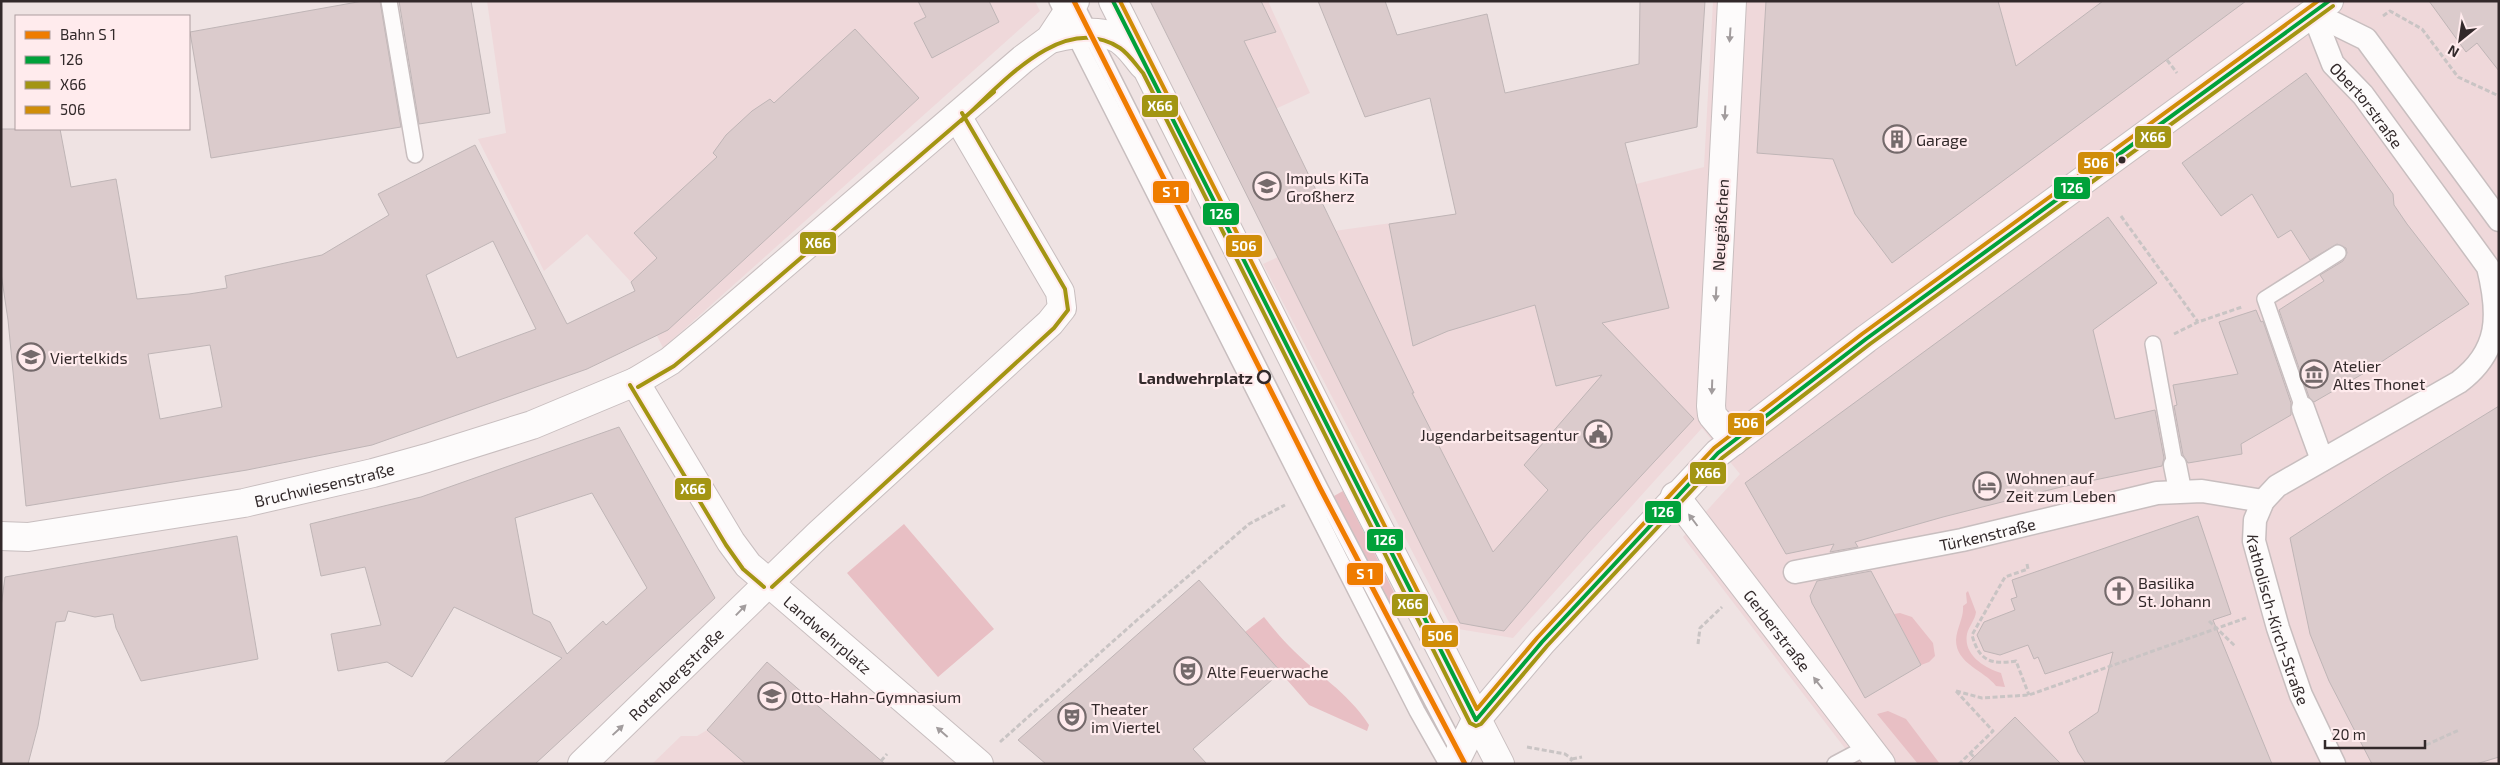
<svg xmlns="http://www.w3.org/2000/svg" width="2500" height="765" viewBox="0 0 2500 765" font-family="'Exo 2',sans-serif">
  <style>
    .built { fill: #efd8da }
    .green { fill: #e8bfc4 }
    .building { fill: #dbcbcc; stroke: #bfb5b6; fill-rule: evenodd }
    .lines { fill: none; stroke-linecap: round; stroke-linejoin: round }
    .service-casing { stroke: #c8bebf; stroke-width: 18 }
    .pedestrian-casing { stroke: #c8bebf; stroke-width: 25 }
    .minor-casing { stroke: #c8bebf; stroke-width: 30 }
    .primary-casing { stroke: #c8bebf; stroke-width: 30 }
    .path { stroke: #c9c4c4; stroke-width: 3; stroke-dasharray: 5 2.5; stroke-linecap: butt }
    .service { stroke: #fdfbfb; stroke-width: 15 }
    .pedestrian { stroke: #fdfbfb; stroke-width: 22 }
    .minor { stroke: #fdfbfb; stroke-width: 28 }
    .primary { stroke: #fdfbfb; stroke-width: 28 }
    .bus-1-casing { stroke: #ffebed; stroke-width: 8 }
    .bus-2-casing { stroke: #ffebed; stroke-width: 8 }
    .bus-3-casing { stroke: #ffebed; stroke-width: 8 }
    .bus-1 { stroke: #00a13a; stroke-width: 4 }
    .bus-2 { stroke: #a39513; stroke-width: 4 }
    .bus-3 { stroke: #d08d08; stroke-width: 4 }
    .rail-1-casing { stroke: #ffebed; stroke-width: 9 }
    .rail-1 { stroke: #ef7c00; stroke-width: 5 }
    .oneway { fill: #a29c9d }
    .bus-dot { fill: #32292a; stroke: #ffebed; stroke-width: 2 }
    .stop-dot { fill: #ffebed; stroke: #32292a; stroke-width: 2.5 }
    .labels { text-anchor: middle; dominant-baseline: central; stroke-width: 4.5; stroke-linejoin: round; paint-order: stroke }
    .street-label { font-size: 16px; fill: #32292a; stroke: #ffebed }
    .poi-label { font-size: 16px; fill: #32292a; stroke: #ffebed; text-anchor: start }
    .stop-label { font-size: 16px; font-weight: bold; fill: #32292a; stroke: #ffebed; text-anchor: end }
    .line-badge { stroke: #ffebed; stroke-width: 2 }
    .badge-label { font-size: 14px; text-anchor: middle; font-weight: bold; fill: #fff }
  </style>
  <rect width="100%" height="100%" fill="#efe3e3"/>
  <path class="built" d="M487 1H1035L1040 11 663 348 631 282 587 234 544 271 478 139 506 133Z
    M1185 1H1268L1310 93 1217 136Z
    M1713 1H2499V764H1857L1683 537 1740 474 1702 428 1513 638 1452 628 1263 264 1334 231 1456 214 1464 250 1636 184 1704 167Z
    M767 662 885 764H652L681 736H697L707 730Z"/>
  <path class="green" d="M1343 491 1401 606 1396 615 1334 496Z
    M904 524 994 629 938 677 847 573Z
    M1968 591 1976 612C1975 620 1969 626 1967 634 1963 655 1985 668 2001 673L2005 687 1996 686C1984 670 1956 664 1956 640 1957 627 1964 618 1963 606L1967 603 1966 593Z
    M1900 613 1912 617 1933 643 1935 656 1929 662 1921 665 1894 614Z
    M1264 617C1272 627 1280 637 1289 646 1317 675 1347 691 1369 725L1367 731 1309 705 1245 632Z
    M1888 711 1906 719 1940 764H1918L1877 714Z"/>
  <path class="building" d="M363 1H380L401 127 211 158 190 32Z
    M399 1H471L490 113 419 124Z
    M918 1H989L999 22 932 58 914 23 926 17Z
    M1150 1H1261L1276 32 1244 41 1414 393H1412L1493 552 1548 490 1524 465 1602 375 1556 386 1535 305 1448 331 1413 346 1389 224 1456 214 1430 98 1365 117 1318 1H1385L1397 35 1487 14 1505 93 1639 64 1640 1H1705L1697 127 1625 143 1669 308 1602 323 1694 419 1588 533 1504 631 1460 623Z
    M1766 1H1998L2016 66 2103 1H2246L1892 263 1855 214 1833 159 1757 153Z
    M2429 1H2499V71L2477 43 2466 52Z
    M855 29 919 98 668 330 587 369 372 445 247 470 26 506 8 320 1 273V129H60L71 187 116 179 137 299 189 294 227 288 225 276 322 255 389 215 378 194 475 145 567 324 635 291 631 282 657 258 634 233 717 157 713 153 726 135 752 111 770 99 774 103ZM493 241 536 329 457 358 426 275ZM210 345 222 407 160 419 148 354Z
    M2306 73 2393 194 2394 205 2407 224 2469 304 2366 372 2314 402 2309 397 2279 310 2324 281 2320 275 2343 261 2347 253 2346 248 2337 244 2310 260 2291 230 2278 238 2252 194 2221 216 2182 163Z
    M2108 217 2157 283 2093 330 2115 419 2155 410 2164 458 2162 466 2061 487 1943 517 1855 542 1858 547 1830 552 1834 544 1786 554 1745 483Z
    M2256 310 2261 322 2263 321 2291 403V415L2241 444 2242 454 2188 463 2183 455 2174 406 2177 405 2173 385 2238 374 2219 322Z
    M2499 406V757L2476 764H2372L2329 681 2310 634 2290 538 2385 476Z
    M619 427 715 598 535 764H443L562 658 454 607 412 677 387 662 338 671 331 634 381 625 365 567 321 576 310 524 421 497ZM592 493 647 588 606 625 603 621 567 654 550 622 533 614 515 518Z
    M2198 516 2231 614 2213 620 2272 764H2086L2078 752 2069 732 2098 712 2113 652 2045 674 2038 657 2034 659 2028 645 2000 655 1984 651 1977 635 1984 622 2015 610 2011 599 2017 597 2012 580Z
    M237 536 258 659 141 681 116 628 113 614 95 617 68 611 65 621 56 622 38 726 28 764H1V607L5 577Z
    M1871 571 1921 665 1865 698 1812 603 1810 596 1817 581Z
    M1199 580 1281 672 1193 749 1207 764H1046L1018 740Z
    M767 662 885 764H746L707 730Z
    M2015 717 2061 764H1967Z"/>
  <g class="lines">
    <g class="service-casing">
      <path id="service" d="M389 1 415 155
        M1057 1 1300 481 1417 711 1447 764
        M1074 1 1320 488 1461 756
        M2153 344 2175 465
        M2303 408 2265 299 2338 253
        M1835 764 1867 747"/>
    </g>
    <g class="pedestrian-casing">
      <g id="pedestrian">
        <path id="s1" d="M2313 13 2333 64 2363 95 2488 267C2500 315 2500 351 2459 382L2277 486 2263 501 2255 520 2254 541 2278 628 2301 695 2334 764"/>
        <path d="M2313 13 2366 39 2499 220"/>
        <path d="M2303 408 2322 460"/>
        <path d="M2175 465 2180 490"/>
        <path id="s2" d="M1795 572 1962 540 2157 493 2202 491 2263 501"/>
      </g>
    </g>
    <g class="minor-casing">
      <g id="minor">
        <path d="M1732 1 1711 406 1712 415 1734 441"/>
        <path d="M1050 39C1073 34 1106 26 1125 44 1132 50 1137 58 1143 65"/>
        <path id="s3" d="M635 382 731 542 748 565 979 764"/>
        <path id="s4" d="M1675 496 1881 764"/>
        <path id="s5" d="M1 536 28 537 244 503 373 473 427 458 532 425 635 382 670 361 705 332 1023 59 1050 39 1075 1"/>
        <path id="s6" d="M582 764 819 534 1050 323 1062 308 1060 292 957 116"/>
        <path d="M1454 764 1476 720"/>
      </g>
    </g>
    <g class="primary-casing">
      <path id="primary" d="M1113 1 1341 455 1500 764
        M1476 720 1542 642 1718 453 1866 339 2329 1"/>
    </g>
    <path class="path" d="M2264 1V2
      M2383 16 2390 11 2422 29 2458 77 2499 96
      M2167 60 2177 73
      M2121 216 2198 322
      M2174 334 2198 322 2242 307
      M2027 564 2028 569 2005 577 1972 635C1979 661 1991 665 2016 661L2029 695
      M2209 621 2235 646
      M1698 644 1700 628 1722 607
      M1956 691 1982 698 2029 695 2246 618
      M1956 691 1993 731 1959 764
      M1000 742 1137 620 1249 524 1285 505
      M2426 745 2459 730
      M1527 747 1565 754 1572 759 1568 764
      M1970 753 1974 757
      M1572 759 1582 757
      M881 761 887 754"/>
    <use href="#service" class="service"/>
    <use href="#pedestrian" class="pedestrian"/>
    <use href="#minor" class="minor"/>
    <use href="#primary" class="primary"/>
    <g class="bus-1-casing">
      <path id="bus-1" d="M1113 1 1476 720
        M1476 720 1542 642 1718 453 1866 339 2329 1"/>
    </g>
    <g class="bus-2-casing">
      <path id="bus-2" d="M961 121C999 87 1062 10 1120 48 1129 54 1136 65 1143 73L1470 723 1476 726 1481 724 1547 646 1722 458 1870 344 2333 6
        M630 385 726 545 743 569 764 587
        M638 387 674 366 709 337 994 92
        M772 587 1054 328 1068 310 1065 289 962 113"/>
    </g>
    <g class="bus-3-casing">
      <path id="bus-3" d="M1120 1 1477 709 1537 638 1714 448 1862 334 2318 1"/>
    </g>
    <use href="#bus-1" class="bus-1"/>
    <use href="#bus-2" class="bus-2"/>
    <use href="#bus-3" class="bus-3"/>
    <g class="rail-1-casing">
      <path id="rail-1" d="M1074 1 1320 488 1465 764"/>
    </g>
    <use href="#rail-1" class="rail-1"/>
  </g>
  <defs><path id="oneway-solid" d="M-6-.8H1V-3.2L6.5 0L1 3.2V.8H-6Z" transform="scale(1.25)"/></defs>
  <g class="oneway">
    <use href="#oneway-solid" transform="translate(1730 35) rotate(94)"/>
    <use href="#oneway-solid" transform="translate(1725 113) rotate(93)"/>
    <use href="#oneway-solid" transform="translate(1716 294) rotate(93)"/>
    <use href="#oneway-solid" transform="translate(1712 387) rotate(92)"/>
    <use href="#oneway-solid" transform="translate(1693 520) rotate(-127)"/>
    <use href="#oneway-solid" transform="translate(741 610) rotate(-46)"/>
    <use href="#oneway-solid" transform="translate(1818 683) rotate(-128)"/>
    <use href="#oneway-solid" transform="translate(618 730) rotate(-43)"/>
    <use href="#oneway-solid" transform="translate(942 732) rotate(-139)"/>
  </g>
  <defs>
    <g id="building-ring" transform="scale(1.4375)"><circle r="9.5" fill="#ffebed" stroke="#746a6b" stroke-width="1.5"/><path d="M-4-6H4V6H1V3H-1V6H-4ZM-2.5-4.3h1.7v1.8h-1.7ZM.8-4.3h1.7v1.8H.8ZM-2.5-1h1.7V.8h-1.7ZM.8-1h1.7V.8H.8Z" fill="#746a6b"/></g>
    <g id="school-ring" transform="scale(1.4375)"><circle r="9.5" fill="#ffebed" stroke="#746a6b" stroke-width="1.5"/><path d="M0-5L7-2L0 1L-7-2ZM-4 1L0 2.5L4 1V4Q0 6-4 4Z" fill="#746a6b"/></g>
    <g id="museum-ring" transform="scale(1.4375)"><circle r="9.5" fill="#ffebed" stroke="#746a6b" stroke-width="1.5"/><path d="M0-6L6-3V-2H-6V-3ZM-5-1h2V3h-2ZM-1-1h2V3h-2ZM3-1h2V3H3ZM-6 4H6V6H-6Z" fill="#746a6b"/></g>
    <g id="civic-ring" transform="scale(1.4375)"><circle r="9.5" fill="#ffebed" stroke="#746a6b" stroke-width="1.5"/><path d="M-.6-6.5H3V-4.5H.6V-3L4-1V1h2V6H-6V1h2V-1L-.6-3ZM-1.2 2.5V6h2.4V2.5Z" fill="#746a6b"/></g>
    <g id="hotel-ring" transform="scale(1.4375)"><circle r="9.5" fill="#ffebed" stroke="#746a6b" stroke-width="1.5"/><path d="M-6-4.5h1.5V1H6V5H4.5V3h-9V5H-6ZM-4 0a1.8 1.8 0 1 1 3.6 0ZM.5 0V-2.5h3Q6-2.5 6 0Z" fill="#746a6b"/></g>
    <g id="church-ring" transform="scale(1.4375)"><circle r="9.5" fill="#ffebed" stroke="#746a6b" stroke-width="1.5"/><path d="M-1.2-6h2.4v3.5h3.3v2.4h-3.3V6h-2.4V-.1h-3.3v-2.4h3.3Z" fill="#746a6b"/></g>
    <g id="theatre-ring" transform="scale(1.4375)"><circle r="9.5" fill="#ffebed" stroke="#746a6b" stroke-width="1.5"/><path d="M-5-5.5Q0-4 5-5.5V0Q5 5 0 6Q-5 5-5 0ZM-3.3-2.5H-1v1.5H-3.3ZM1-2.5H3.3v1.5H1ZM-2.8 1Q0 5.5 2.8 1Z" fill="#746a6b"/></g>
  </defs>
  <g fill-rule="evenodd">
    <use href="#building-ring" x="1897" y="139"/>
    <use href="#school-ring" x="1267" y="186"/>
    <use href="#school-ring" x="31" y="357"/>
    <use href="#museum-ring" x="2314" y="374"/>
    <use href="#civic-ring" x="1598" y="434"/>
    <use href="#hotel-ring" x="1987" y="486"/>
    <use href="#church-ring" x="2119" y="591"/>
    <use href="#theatre-ring" x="1188" y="671"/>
    <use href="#school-ring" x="772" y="696"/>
    <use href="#theatre-ring" x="1072" y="717"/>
  </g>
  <circle class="bus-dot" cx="2122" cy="160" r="4.5"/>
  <circle class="stop-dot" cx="1264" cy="377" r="6"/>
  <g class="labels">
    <g class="street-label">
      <text stroke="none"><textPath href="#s1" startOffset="108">Obertorstraße</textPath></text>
      <text transform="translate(1720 225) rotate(-87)">Neugäßchen</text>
      <text stroke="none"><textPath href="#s5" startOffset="328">Bruchwiesenstraße</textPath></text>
      <text stroke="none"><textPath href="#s2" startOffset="196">Türkenstraße</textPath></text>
      <text stroke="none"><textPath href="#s1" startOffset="792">Katholisch-Kirch-Straße</textPath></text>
      <text stroke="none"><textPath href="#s4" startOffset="169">Gerberstraße</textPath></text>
      <text stroke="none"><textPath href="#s3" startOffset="321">Landwehrplatz</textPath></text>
      <text stroke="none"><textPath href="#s6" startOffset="130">Rotenbergstraße</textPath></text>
    </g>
    <g class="poi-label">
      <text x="1916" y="139">Garage</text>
      <text x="1286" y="177">Impuls KiTa<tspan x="1286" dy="18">Großherz</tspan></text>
      <text x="50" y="357">Viertelkids</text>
      <text x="2333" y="365">Atelier<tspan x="2333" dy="18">Altes Thonet</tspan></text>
      <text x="1579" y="434" text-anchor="end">Jugendarbeitsagentur</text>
      <text x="2006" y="477">Wohnen auf<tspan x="2006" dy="18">Zeit zum Leben</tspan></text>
      <text x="2138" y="582">Basilika<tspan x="2138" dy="18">St. Johann</tspan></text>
      <text x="1207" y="671">Alte Feuerwache</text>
      <text x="791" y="696">Otto-Hahn-Gymnasium</text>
      <text x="1091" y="708">Theater<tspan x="1091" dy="18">im Viertel</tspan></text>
    </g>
    <g class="stop-label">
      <text x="1253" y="377">Landwehrplatz</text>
    </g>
  </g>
  <g class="line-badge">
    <rect x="1141" y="94" width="38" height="24" rx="5" fill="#a39513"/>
    <rect x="2134" y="125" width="38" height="24" rx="5" fill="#a39513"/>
    <rect x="2077" y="151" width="38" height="24" rx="5" fill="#d08d08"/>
    <rect x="2053" y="176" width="38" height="24" rx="5" fill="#00a13a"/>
    <rect x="1152" y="180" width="38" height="24" rx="5" fill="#ef7c00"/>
    <rect x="1202" y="202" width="38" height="24" rx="5" fill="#00a13a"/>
    <rect x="799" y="231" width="38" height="24" rx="5" fill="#a39513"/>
    <rect x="1225" y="234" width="38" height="24" rx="5" fill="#d08d08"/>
    <rect x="1727" y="412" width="38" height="24" rx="5" fill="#d08d08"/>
    <rect x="1689" y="461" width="38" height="24" rx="5" fill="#a39513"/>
    <rect x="674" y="477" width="38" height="24" rx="5" fill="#a39513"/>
    <rect x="1644" y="500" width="38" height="24" rx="5" fill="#00a13a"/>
    <rect x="1366" y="528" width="38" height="24" rx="5" fill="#00a13a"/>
    <rect x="1346" y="562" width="38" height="24" rx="5" fill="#ef7c00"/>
    <rect x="1391" y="593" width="38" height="24" rx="5" fill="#a39513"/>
    <rect x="1421" y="624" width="38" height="24" rx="5" fill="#d08d08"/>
  </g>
  <g class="badge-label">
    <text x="1160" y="111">X66</text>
    <text x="2153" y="142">X66</text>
    <text x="2096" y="168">506</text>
    <text x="2072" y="193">126</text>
    <text x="1171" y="197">S 1</text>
    <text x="1221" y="219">126</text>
    <text x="818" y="248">X66</text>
    <text x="1244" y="251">506</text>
    <text x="1746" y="428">506</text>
    <text x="1708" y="478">X66</text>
    <text x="693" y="494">X66</text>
    <text x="1663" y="517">126</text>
    <text x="1385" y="545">126</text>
    <text x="1365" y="579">S 1</text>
    <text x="1410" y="609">X66</text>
    <text x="1440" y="641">506</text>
  </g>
  <rect width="2500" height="765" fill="none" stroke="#32292a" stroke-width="5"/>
  <rect x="15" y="15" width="175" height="115" fill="#ffebed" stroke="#ad9d9f"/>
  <rect x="25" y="31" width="25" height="8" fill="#ef7c00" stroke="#ad9d9f"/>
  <text x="60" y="40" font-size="15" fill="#32292a">Bahn S 1</text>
  <rect x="25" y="56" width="25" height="8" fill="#00a13a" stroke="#ad9d9f"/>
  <text x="60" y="65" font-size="15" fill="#32292a">126</text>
  <rect x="25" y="81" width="25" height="8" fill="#a39513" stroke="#ad9d9f"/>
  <text x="60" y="90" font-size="15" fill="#32292a">X66</text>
  <rect x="25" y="106" width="25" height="8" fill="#d08d08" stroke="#ad9d9f"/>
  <text x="60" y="115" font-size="15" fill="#32292a">506</text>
  <g transform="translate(2460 40) rotate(210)" stroke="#ffebed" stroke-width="4" paint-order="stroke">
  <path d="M0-4L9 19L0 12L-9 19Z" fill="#32292a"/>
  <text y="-8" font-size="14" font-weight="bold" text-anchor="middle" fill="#32292a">N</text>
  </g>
  <path d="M2325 740v8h100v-8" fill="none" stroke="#32292a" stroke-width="2.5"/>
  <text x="2332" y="740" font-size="15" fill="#32292a" stroke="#ffebed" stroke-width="4" paint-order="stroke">20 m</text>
</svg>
